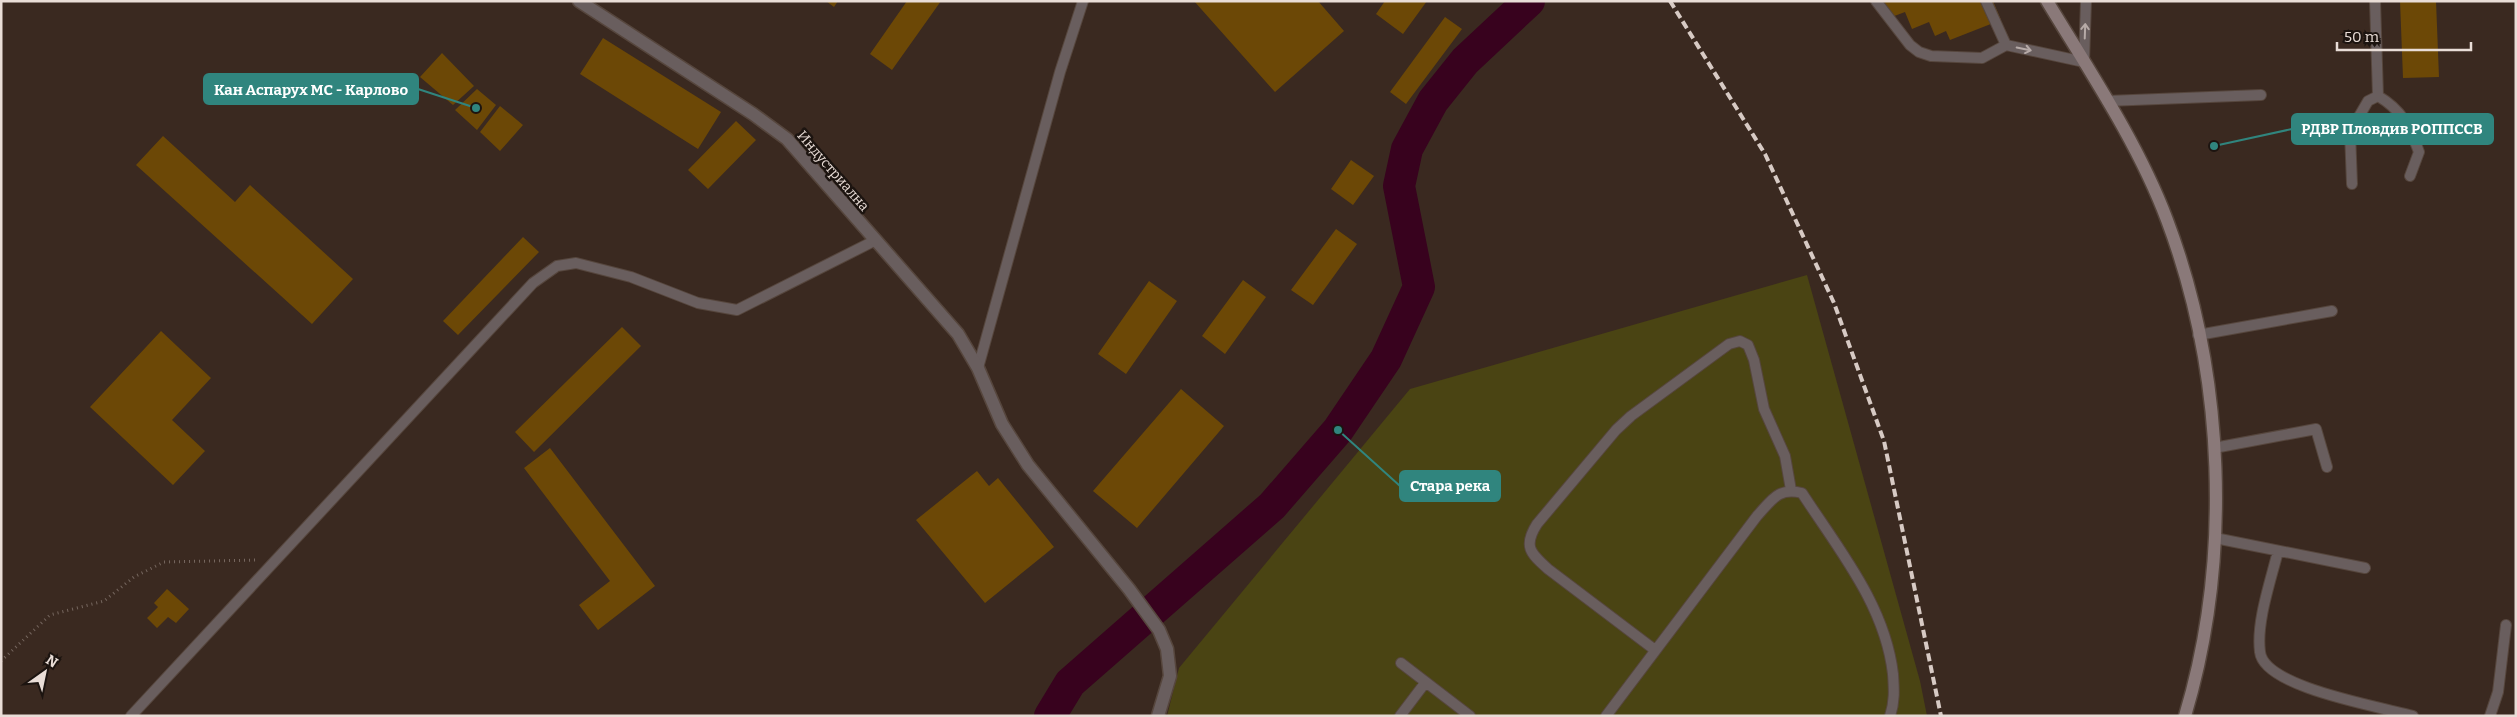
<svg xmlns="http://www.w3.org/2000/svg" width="2517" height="717" viewBox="0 0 2517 717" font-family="Bitter,serif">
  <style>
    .green { fill: #4a4413 }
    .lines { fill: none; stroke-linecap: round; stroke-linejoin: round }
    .river { stroke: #38021e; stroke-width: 32 }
    .building { fill: #6c4806 }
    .lane-casing { stroke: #56463d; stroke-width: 12 }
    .street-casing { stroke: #56463d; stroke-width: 15 }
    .secondary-casing { stroke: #56463d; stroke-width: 15 }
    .path { stroke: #76675f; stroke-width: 3; stroke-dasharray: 1 4; stroke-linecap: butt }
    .lane { stroke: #695e5e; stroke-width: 10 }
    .street { stroke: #695e5e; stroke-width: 12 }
    .secondary { stroke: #8a7979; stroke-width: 12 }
    .rail { stroke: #d7cac4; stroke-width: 4; stroke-dasharray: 8 4; stroke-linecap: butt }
    .oneway { stroke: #b6aaa7 }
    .labels { text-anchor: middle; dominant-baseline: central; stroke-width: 5; stroke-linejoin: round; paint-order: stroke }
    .street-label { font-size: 14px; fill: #e9ddd7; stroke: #1c1410 }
    .leader { fill: none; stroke: #30857e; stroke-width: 2 }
    .callout-dot { fill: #30857e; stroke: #1c1410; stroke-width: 2 }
    .callout { fill: #30857e; stroke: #30857e; stroke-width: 2 }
    .callout-label { font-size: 15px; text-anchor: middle; font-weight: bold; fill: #fff }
  </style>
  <rect width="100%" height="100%" fill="#3a2920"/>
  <path class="green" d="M1807 275 1920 681 1927 716H1167L1179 668 1410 389Z"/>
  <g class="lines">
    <path class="river" d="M1050 716 1070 683 1272 506 1338 430 1386 359 1419 287 1399 186 1407 149 1433 101 1465 61 1529 1"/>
  </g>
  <path class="building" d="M826 1H838L834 7Z
    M907 1H941L892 70 870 54Z
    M1194 1H1318L1344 31 1275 92Z
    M1385 1H1427L1403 34 1376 14Z
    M1882 1H1993L2001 20 1950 40 1946 31 1935 36 1929 22 1912 29 1905 12 1889 18Z
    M2400 1H2436L2439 77 2403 78Z
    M1445 17 1462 29 1406 104 1390 92Z
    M603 38 721 112 698 149 580 74Z
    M442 53 474 86 453 105 420 77Z
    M477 89 496 105 477 130 455 110Z
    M500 106 523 125 500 151 480 132Z
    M736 121 756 140 708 189 688 170Z
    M163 136 235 202 250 185 353 279 312 324 136 165Z
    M1351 160 1374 176 1353 205 1331 189Z
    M1336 229 1357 244 1313 305 1291 290Z
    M523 237 539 252 458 335 443 321Z
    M1243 280 1266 297 1225 354 1202 336Z
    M1149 281 1177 301 1126 374 1098 354Z
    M622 327 641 346 534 452 515 432Z
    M161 331 211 378 172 420 205 451 173 485 90 407Z
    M1181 389 1224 426 1137 528 1093 491Z
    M550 448 655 586 598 630 579 605 610 581 524 468Z
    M977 471 989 486 998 478 1054 547 985 603 916 520Z
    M167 589 189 609 176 623 168 617 157 628 147 618 158 607 154 603Z"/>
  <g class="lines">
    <g class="lane-casing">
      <path id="lane" d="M1876 1 1910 45 1919 52 1931 56 1982 58 2006 45
        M1986 1 2006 45 2084 62 2086 1
        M2375 1 2378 96
        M2378 96C2402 110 2410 127 2419 152L2410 176
        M2107 101 2261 95
        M2352 184 2350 132 2368 101 2378 96
        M2198 335 2332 311
        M978 368 1060 72 1083 1
        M2214 448 2316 429 2327 467
        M2215 538 2365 568
        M2278 551C2271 580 2256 622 2260 652 2264 688 2383 707 2413 716
        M1655 650 1548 569C1530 553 1523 546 1537 524L1616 430 1631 416 1729 344 1740 341 1748 345 1754 360 1764 409 1785 456 1791 490
        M1401 663 1470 716
        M131 716 533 283 557 266 576 263 631 277 698 303 737 310 874 241
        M1400 716 1425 683
        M1606 716 1757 516C1772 500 1778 487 1802 493 1839 550 1885 605 1893 674 1894 689 1895 701 1890 716
        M2490 716 2498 692 2506 625"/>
    </g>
    <g class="street-casing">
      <path id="street" d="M579 1 753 114 787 139 958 334 978 368 1002 424 1028 465 1129 589 1159 630 1167 649 1170 676 1158 716"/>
    </g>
    <g class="secondary-casing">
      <path id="secondary" d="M2047 1C2090 72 2138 143 2167 220 2225 374 2232 559 2185 716"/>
    </g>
    <path class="path" d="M1 661 50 615 104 601 134 577 164 562 258 560"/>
    <use href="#lane" class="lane"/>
    <use href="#street" class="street"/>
    <use href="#secondary" class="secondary"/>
    <path class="rail" d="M1670 1 1765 154 1834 303 1884 441 1941 716"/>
  </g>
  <defs><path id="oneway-shaft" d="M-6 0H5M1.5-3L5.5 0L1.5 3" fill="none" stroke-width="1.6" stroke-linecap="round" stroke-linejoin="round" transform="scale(1.25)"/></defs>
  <g class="oneway">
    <use href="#oneway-shaft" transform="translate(2085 31) rotate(-88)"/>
    <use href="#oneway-shaft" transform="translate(2024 49) rotate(12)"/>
  </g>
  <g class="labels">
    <g class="street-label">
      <text transform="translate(833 171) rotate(49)">Индустриална</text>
    </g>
  </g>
  <path class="leader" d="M476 108L418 89M2214 146L2292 129M1338 430L1400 486"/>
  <g class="callout-dot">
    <circle cx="476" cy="108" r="5"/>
    <circle cx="2214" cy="146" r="5"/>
    <circle cx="1338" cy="430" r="5"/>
  </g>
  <g class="callout">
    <rect x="204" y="74" width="214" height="30" rx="5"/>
    <rect x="2292" y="114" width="201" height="30" rx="5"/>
    <rect x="1400" y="471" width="100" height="30" rx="5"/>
  </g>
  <g class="callout-label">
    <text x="311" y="95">Кан Аспарух МС - Карлово</text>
    <text x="2392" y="134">РДВР Пловдив РОППССВ</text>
    <text x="1450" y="491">Стара река</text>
  </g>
  <rect width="2517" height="717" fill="none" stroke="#e9ddd7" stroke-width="5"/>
  <g transform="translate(45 672) rotate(33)" stroke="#1c1410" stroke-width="4" paint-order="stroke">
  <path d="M0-4L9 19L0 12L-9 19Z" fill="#e9ddd7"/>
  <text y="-8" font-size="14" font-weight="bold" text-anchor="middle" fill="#e9ddd7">N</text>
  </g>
  <path d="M2337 42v8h134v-8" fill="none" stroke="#e9ddd7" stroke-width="2.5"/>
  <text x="2344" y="42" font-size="15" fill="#e9ddd7" stroke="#1c1410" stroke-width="4" paint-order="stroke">50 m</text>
</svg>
